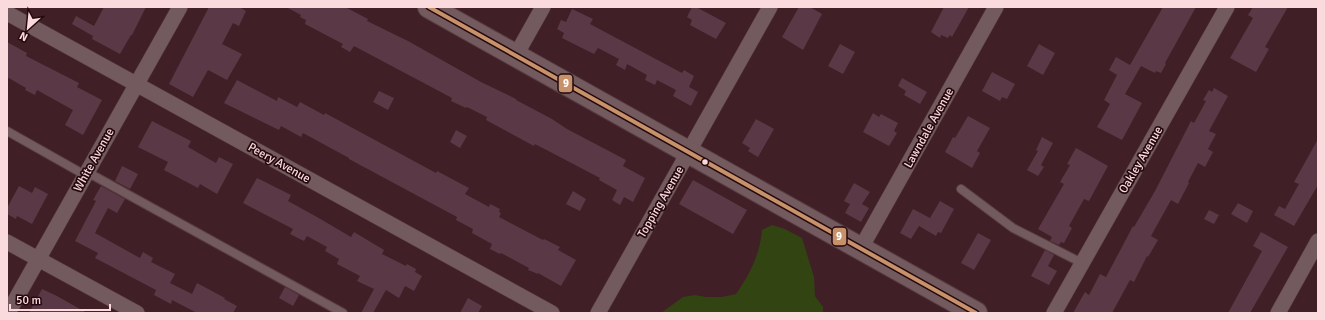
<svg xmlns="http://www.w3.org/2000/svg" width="1325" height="320" viewBox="0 0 1325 320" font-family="Signika,sans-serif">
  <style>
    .green { fill: #314412 }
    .building { fill: #5a3845 }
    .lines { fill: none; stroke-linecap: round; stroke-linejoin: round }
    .lane-casing { stroke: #573d42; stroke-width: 10 }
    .street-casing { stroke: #573d42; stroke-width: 16 }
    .secondary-casing { stroke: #573d42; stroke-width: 24 }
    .lane { stroke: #735a5e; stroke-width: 8 }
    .street { stroke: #735a5e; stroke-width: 15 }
    .secondary { stroke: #735a5e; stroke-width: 22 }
    .bus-1-casing { stroke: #240a0e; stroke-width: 7 }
    .bus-1 { stroke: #c7916a; stroke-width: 4 }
    .bus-dot { fill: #fbdadd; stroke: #240a0e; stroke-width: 1.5 }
    .labels { text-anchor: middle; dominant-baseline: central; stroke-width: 3.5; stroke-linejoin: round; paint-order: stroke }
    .street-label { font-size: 12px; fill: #fbdadd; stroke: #240a0e }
    .line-badge { stroke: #240a0e; stroke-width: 1.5 }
    .badge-label { font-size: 11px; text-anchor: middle; font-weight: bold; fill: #fff }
  </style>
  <rect width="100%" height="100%" fill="#411f27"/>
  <path class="green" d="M772 225 785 229 802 238 814 277 815 296 823 307V313H661L683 297 695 295 706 297H722L736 294C750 274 760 254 762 230Z"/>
  <path class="building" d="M104 7H146L132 35H131L120 54 92 39 93 36 72 24 76 16 94 26Z
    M209 7H239L246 11 239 26 233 23 222 44 242 54 227 80 208 70 193 97 169 84Z
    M286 7H345L368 19 367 21 408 41 481 82 516 99V100L552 119 567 129 626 160 623 166 645 178 633 202 624 197 620 205 612 200 617 190 599 180 600 178 535 144 534 146 486 120 487 117 467 107 466 108 451 101 452 98 354 46 350 52 341 47 343 44 305 24 306 20 300 17 301 15Z
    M692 7H696L726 23 716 39 690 25 692 20 687 17Z
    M799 7H810L822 14 803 50 782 37Z
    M944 7H969L952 37 950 35 948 38 941 35 940 38 931 32Z
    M1163 7H1196L1165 63 1166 64 1161 73 1156 71 1155 73 1141 66 1125 94 1142 103 1122 140 1097 127 1110 104 1104 100 1117 75 1109 70 1116 57 1130 65Z
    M1253 7H1288L1265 47 1269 49 1256 72 1230 58 1253 18 1248 15Z
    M572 9 593 19 590 24 682 73 684 70 694 76 689 87 698 92 691 106 673 96 676 90 657 80 655 85 645 80 647 75 627 64 625 70 616 65 619 59 598 48 594 54 562 38 564 33 557 29 561 20 566 22Z
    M7 42 27 53 26 56 79 83 77 87 102 100 83 135 65 125 73 110 37 90 35 95 25 90 26 88 7 77Z
    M840 44 855 52 843 74 828 66Z
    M1039 44 1055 53 1043 75 1027 66Z
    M992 72 1015 84 1007 99 1002 97 1000 101 982 91Z
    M902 78 927 92 920 104 904 95 906 91 898 86Z
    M237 80 277 101 278 97 297 107 300 102 324 115 325 113 436 173 437 171 469 188 465 194 489 207 490 204 500 209 499 212 501 213 499 217 543 240 544 239 560 247 558 250 576 260 561 286 538 273V274L528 270 529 268 501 253 500 254 490 249 492 244 472 233 473 229 456 220 457 217 349 159V158L303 133 301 137 281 126 279 130 224 103Z
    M1214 88 1228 96 1209 131 1216 134 1208 149 1213 152 1205 167 1198 163 1188 182 1189 183 1178 204 1171 200 1151 236 1158 240 1148 257 1147 256 1134 282 1130 280 1112 313H1073L1085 292 1089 295 1100 274 1106 277 1133 226 1134 227 1155 191 1191 121 1194 123 1206 101 1203 100 1209 90 1212 92Z
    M379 91 394 98 388 110 373 102Z
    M873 113 879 117 881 114 898 123 894 131 897 133 889 146 863 132Z
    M968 116 990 128 977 151 980 153 972 168 945 152 953 137 955 138Z
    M756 119 774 129 758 157 748 151 750 148 742 143Z
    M152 121 191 141 188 147 216 163 219 157 233 164 217 194 200 184 198 188 164 170 168 162 138 147Z
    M456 130 467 136 460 148 450 142Z
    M1042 137 1053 143 1041 165 1044 167 1038 176 1027 170 1038 151 1036 150Z
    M1318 139V185L1294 226 1274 215 1279 206 1285 209 1299 184 1294 182Z
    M1076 148 1108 166 1089 201 1084 199 1069 226 1072 228 1064 243 1061 242 1059 245 1050 241 1052 237 1038 229 1064 184 1060 182 1070 165 1067 164Z
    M122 166 138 174 130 189 115 181Z
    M257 178 291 195 288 201 317 217 351 237 354 232 384 250 382 254 406 266 407 264 416 269 415 272 422 276 414 291 405 286 399 298 386 290 373 313H361L374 289 357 281 360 276 337 264 339 259 325 251 327 247 307 236 304 241 290 234 293 229 243 203Z
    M693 180 747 210 733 234 679 204Z
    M854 183 870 192 862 204 869 208 861 222 845 213 850 204 844 201Z
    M19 186 32 193 35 187 48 194 32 224 17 216 16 219 7 214V208Z
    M101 186 125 199 117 213 108 208 95 233 140 258 143 252 153 258 151 262 175 274 170 283 192 294 197 283 225 298 224 299 237 306 233 313H197L172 300 171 304 154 295 156 290 95 258 98 253 75 241 96 201 93 200Z
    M573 191 586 199 580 211 566 204Z
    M940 201 954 209 941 233 938 232 936 236 919 226 911 239 900 233 913 209 930 218Z
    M1238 203 1253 211 1247 223 1231 214Z
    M1209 210 1219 215 1214 224 1204 219Z
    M1261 232 1288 247 1250 313H1228L1262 251 1253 246Z
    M978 233 991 240 974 270 961 263Z
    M1045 250 1054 255 1048 266 1057 271 1049 285 1031 276Z
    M285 287 299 295 293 306 279 298Z
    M42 289 57 296 87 313H29Z
    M468 298 482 306 478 313H460Z"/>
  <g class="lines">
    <g class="lane-casing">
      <path id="lane" d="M7 131 85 175
        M87 172 343 313
        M961 189 1013 228 1082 263"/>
    </g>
    <g class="street-casing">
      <path id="street" d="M7 13 552 313
        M516 55 543 7
        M7 242 137 313
        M861 248 996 7
        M8 313 180 7
        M598 313 770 7
        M1054 313 1227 7
        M1278 313 1318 241"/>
    </g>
    <g class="secondary-casing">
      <path id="secondary" d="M429 7 976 313"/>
    </g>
    <use href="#lane" class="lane"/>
    <use href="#street" class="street"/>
    <use href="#secondary" class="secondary"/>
    <g class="bus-1-casing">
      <path id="bus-1" d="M429 7 976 313"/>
    </g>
    <use href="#bus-1" class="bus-1"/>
  </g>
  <circle class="bus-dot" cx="705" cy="162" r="3.5"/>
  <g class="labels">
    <g class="street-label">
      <text transform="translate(929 128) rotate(-61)">Lawndale Avenue</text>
      <text transform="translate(94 160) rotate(-61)">White Avenue</text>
      <text transform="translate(1141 160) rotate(-60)">Oakley Avenue</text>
      <text transform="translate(279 163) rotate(29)">Peery Avenue</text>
      <text transform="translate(661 202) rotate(-60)">Topping Avenue</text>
    </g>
  </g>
  <g class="line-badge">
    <rect x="558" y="74" width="15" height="19" rx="4" fill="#c7916a"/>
    <rect x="832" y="227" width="15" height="19" rx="4" fill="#c7916a"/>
  </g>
  <g class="badge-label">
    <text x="566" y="87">9</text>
    <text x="839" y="240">9</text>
  </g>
  <rect width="1325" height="320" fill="none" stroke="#fbdadd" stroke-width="16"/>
  <g transform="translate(28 28) rotate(207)" stroke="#240a0e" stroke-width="3" paint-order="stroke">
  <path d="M0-3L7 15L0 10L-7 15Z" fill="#fbdadd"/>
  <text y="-6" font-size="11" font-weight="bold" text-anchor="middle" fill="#fbdadd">N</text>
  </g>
  <path d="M10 304v6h100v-6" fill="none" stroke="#fbdadd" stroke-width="2"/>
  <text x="16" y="304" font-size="12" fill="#fbdadd" stroke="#240a0e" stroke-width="3" paint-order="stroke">50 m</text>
</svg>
